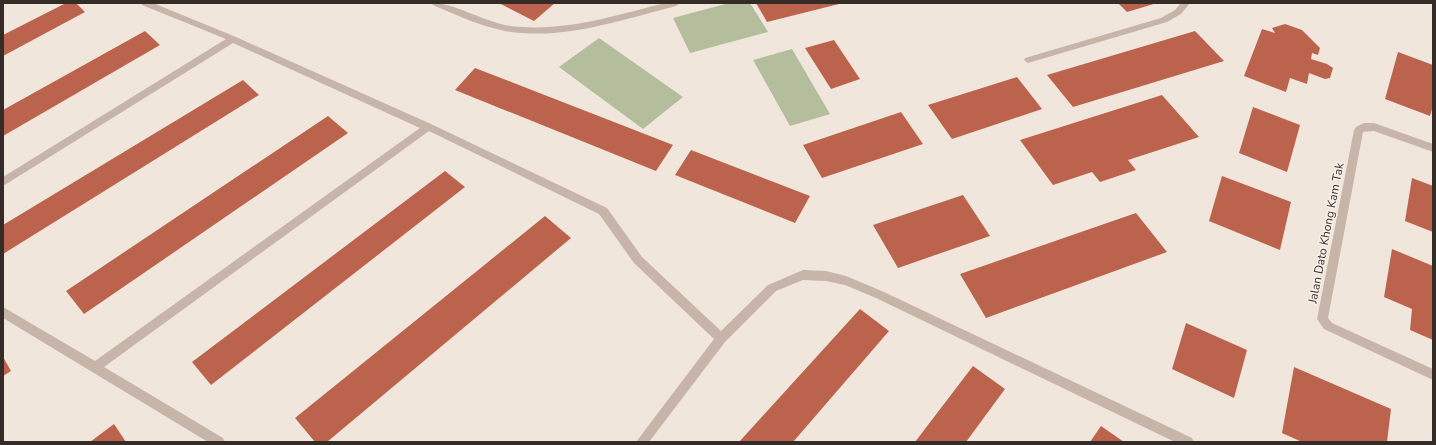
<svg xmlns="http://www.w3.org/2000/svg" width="1436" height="445" viewBox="0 0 1436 445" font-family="'Nunito Sans',sans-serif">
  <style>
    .green { fill: #b4be9d }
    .building { fill: #bc634e }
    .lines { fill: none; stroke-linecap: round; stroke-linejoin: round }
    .minor { fill: #c7b5a9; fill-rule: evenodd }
    .labels { text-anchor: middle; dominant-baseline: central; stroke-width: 3; stroke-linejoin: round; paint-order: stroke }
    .street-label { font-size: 12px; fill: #352c28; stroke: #f8f0e8 }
  </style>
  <rect width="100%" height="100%" fill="#f0e6dc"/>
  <path class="green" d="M729 3H750L768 32 690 53 673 18Z
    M599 38 683 97 643 129 559 67Z
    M792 49 830 114 790 126 753 60Z"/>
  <path class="building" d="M66 3H76L85 12 3 56V35Z
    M499 3H555L534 21Z
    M756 3H839V4L767 22Z
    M1118 3H1157L1127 12Z
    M1285 24 1302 30 1320 48 1318 55 1312 53 1311 59 1327 64 1333 68 1330 78 1325 79 1309 73 1307 84 1290 78 1286 92 1244 76 1262 29 1275 33 1272 28Z
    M145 31 160 45 3 136V110Z
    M1195 31 1224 61 1073 107 1047 75Z
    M834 40 860 79 831 89 805 48Z
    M1398 52 1433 65V106L1430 116 1385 99Z
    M475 68 673 145 656 171 455 90Z
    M1017 77 1042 109 952 139 928 105Z
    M243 80 259 95 3 254V225Z
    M1162 95 1199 137 1128 160 1136 170 1100 182 1092 172 1053 185 1020 140Z
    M1253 107 1300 125 1287 172 1239 153Z
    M901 112 923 144 822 178 803 145Z
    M328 116 348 133 84 314 66 291Z
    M691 150 810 196 795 223 675 175Z
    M445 171 465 187 211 385 192 362Z
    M1222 176 1291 202 1280 250 1209 221Z
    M1412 178 1433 186V232L1405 221Z
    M963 195 990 236 898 268 873 225Z
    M1136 213 1167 252 986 318 960 274Z
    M545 216 571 238 327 442H315L295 418Z
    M1392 249 1433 266V340L1410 330 1412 309 1384 297Z
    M860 309 889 331 793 442H739Z
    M1186 323 1247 350 1234 398 1172 369Z
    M3 357 11 371 3 376Z
    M973 366 1005 389 966 442H915Z
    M1294 367 1391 409 1387 442H1302L1282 433Z
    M114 424 126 442H90Z
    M1101 426 1124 442H1090Z"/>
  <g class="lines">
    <path class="minor" d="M141 3H153L236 37 431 124 607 208 642 257 721 331 768 285 803 270 826 271 846 276 884 292 1192 438 1194 442H1175L876 298 845 285 826 281 803 280 776 291 725 342 649 442H636L714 339 634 263 599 214 429 131 104 367 223 438 225 442H208L3 318V307L95 361 420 128 233 43 3 186V177L226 39 142 5Z
      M432 3C454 3 481 20 505 25 559 34 613 16 665 3H680L676 6C621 20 562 41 505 31 480 26 456 15 433 5Z
      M1181 3H1190L1181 14 1167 22 1028 63 1024 60 1025 58 1161 18 1175 10Z
      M1364 123H1374L1433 144V152L1374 131 1363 132 1328 318 1332 323 1433 369V380L1324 329 1317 319 1354 130 1356 127Z"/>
  </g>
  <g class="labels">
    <g class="street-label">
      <text transform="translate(1326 233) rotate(-79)">Jalan Dato Khong Kam Tak</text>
    </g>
  </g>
  <rect width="1436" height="445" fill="none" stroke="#352c28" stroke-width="8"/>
</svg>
